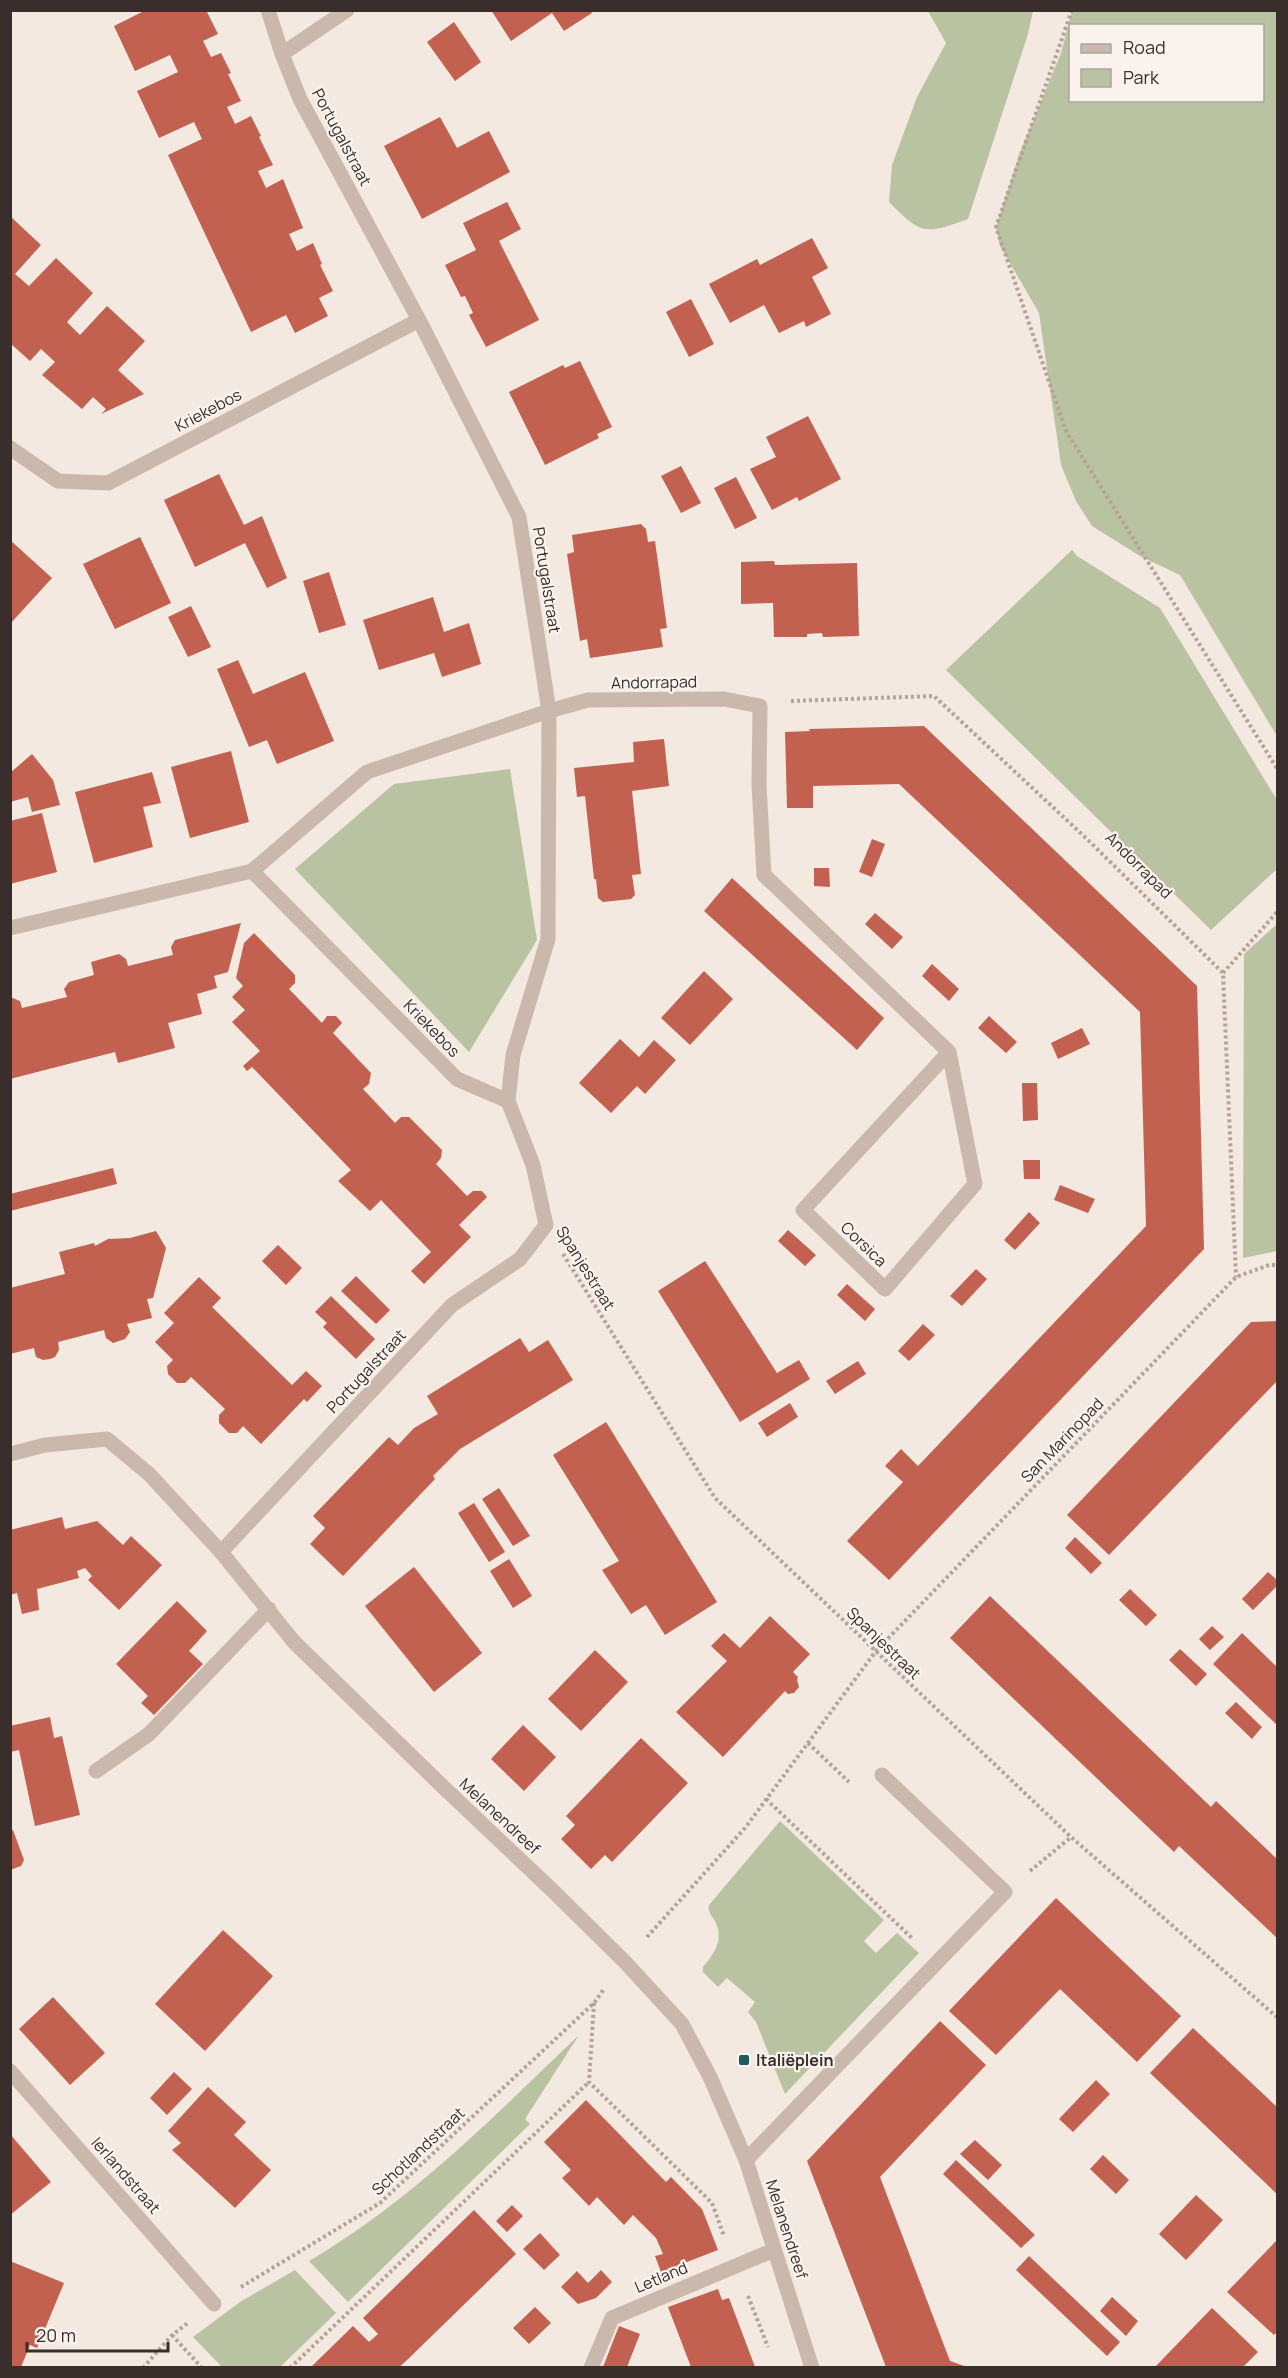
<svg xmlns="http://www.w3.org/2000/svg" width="1288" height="2378" viewBox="0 0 1288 2378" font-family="Manrope,sans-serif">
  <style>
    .green { fill: #b9c2a1; fill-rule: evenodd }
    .building { fill: #c2614f }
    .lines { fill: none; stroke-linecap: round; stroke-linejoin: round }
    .path { stroke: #b7a296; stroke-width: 4; stroke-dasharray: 3 3; stroke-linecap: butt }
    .service { stroke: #cbb8ac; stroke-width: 15 }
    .minor { stroke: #cbb8ac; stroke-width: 15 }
    .tertiary { stroke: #cbb8ac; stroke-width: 15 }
    .poi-dot { fill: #215a59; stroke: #faf3ed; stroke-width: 2 }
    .labels { text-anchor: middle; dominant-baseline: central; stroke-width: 4.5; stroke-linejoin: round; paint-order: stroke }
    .street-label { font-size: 16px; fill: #392e2b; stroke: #faf3ed }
    .poi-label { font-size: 16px; font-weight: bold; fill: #392e2b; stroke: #faf3ed; text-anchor: start }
  </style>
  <rect width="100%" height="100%" fill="#f3e9e1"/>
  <path class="green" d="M928 11H1033L1028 34 968 219C926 234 922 236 889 202L892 165 917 97 946 43Z
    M1072 11H1277V736L1180 575 1140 556 1092 526 1076 501 1061 465 1039 313 1000 246 996 227 1019 155 1061 53ZM1070 26H1262V100H1070Z
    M1072 550 1077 556 1160 608 1277 800V869L1211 930 946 670Z
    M510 769 537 940 469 1052 295 869 394 784Z
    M1277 924V1251L1243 1258 1244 954Z
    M780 1821 884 1920 864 1941 876 1953 897 1933 919 1953 785 2094 756 2022 748 2012 755 2002 727 1978 718 1987 703 1972V1967C715 1952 726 1937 713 1918 710 1913 708 1912 709 1905Z
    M579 2035 525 2119 530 2124 348 2302 309 2261C414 2199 492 2118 579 2035Z
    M295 2270 336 2313 280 2367H222L193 2337 240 2302Z"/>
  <path class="building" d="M146 10H206L218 34 203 41 211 57 221 53 231 73 228 74 241 101 227 107 235 124 251 116 261 136 259 137 273 165 258 171 266 188 283 179 303 228 289 234 297 251 313 243 322 264 320 265 333 291 319 298 328 316 295 333 286 315 251 332 168 155 202 139 194 122 159 138 137 91 178 72 170 55 135 71 114 26Z
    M491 10H590L592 13 564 31 552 13 511 41Z
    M454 22 481 62 455 81 427 42Z
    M440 117 457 148 489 131 510 172 422 219 384 146Z
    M507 202 521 229 499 241 539 320 486 347 469 315 473 313 465 296 461 297 445 265 476 250 463 223Z
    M10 216 41 245 15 274 29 286 56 258 93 293 67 322 80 335 107 306 145 341 118 370 144 394 101 414 106 409 93 397 82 409 42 375 55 362 41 349 30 361 10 343Z
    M812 238 828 268 812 277 831 314 806 327 804 321 779 333 764 305 730 323 709 284 757 259 760 265Z
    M691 299 714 344 689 357 666 312Z
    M580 361 612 427 597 434 599 438 545 465 509 392 563 365 565 368Z
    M808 416 841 479 799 501 797 497 772 510 750 469 776 457 766 437Z
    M681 466 701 503 681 513 661 476Z
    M219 474 244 525 262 516 287 578 267 588 245 543 195 567 164 500Z
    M736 477 757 518 735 529 714 488Z
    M641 524 646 529 648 542 655 541 667 628 660 629 663 647 590 658 587 639 580 641 567 554 574 552 572 535Z
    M140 537 171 603 115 629 83 564Z
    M10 540 52 578 10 624Z
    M774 561 775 565 857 563 859 636 823 637 822 633 807 634V637H774L773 603 741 604V562Z
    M329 572 346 625 319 633 303 581Z
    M433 597 444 632 469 623 481 664 442 677 434 653 379 670 363 620Z
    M191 606 211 647 188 657 168 617Z
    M238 660 253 694 305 672 334 741 277 764 267 740 249 747 217 669Z
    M924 726 1197 986 1204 1249 889 1580 847 1541 903 1482 885 1466 901 1449 918 1466 1146 1226 1140 1012 899 784 813 786V808H787L785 732 810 731 809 729Z
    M664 739 669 786 632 791 641 874 632 875 635 895 631 899 603 902 598 898 596 879H594L585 796 577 797 574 768 634 762 633 742Z
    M231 751 249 822 190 838 171 767Z
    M32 754 53 780 60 805 32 812 28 797 10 802V773Z
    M152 772 161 803 143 807 153 847 94 863 75 792Z
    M42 813 57 872 10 884V821Z
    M872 839 885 844 872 877 859 872Z
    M814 868H829L830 887 814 886Z
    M732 878 884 1018 857 1050 704 911Z
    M875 913 903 937 892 949 865 924Z
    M241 923 228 972 214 976 217 988 197 994 202 1014 168 1023 175 1048 118 1063 115 1052 10 1079V997L20 1001 22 1008 67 997 64 989 69 982 94 975 91 962 119 954 126 959 128 966 173 955 171 947 175 940Z
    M254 933 295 975V983L289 989 322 1023 327 1016H336L342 1023 333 1033 371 1073 369 1084 363 1089 395 1123 401 1117H409L442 1150 441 1158 436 1164 467 1196 473 1191H482L487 1197 459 1225 471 1237 424 1284 411 1271 431 1252 381 1200 370 1211 338 1181 351 1170 252 1067 247 1071 243 1066 260 1051 232 1022 245 1010 232 997 243 986 236 978 244 943Z
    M932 964 959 989 949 1001 922 976Z
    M704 971 733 999 690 1045 661 1018Z
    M989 1016 1017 1042 1006 1053 978 1028Z
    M1082 1028 1090 1044 1058 1059 1051 1043Z
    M620 1039 639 1057 654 1040 676 1060 645 1094 637 1086 611 1113 579 1083Z
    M1022 1083H1037L1038 1120 1023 1121Z
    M1023 1160H1040V1179H1024Z
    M113 1168 117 1184 10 1211V1194Z
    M1060 1185 1095 1199 1088 1213 1054 1200Z
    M1029 1212 1040 1223 1015 1250 1004 1240Z
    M788 1230 816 1255 805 1266 778 1241Z
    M156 1231 166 1248 153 1298 147 1299 152 1318 127 1324 130 1332 125 1339 113 1343 106 1338 104 1330 58 1342 59 1350 55 1357 50 1359 43 1360 36 1357 34 1348 10 1354V1288L65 1274 59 1252 94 1243 95 1246 108 1239 130 1238Z
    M278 1245 302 1268 286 1285 262 1261Z
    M705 1261 777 1373 799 1360 810 1379 740 1422 658 1291Z
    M976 1269 987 1279 962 1306 950 1296Z
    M356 1276 390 1310 376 1324 341 1291Z
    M199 1277 221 1298 212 1307 292 1385 306 1371 322 1386 307 1402 304 1399 261 1444 243 1426 237 1433H229L219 1423V1415L225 1409 191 1377 185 1383H177L168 1374 167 1366 173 1360 155 1342 174 1323 164 1313Z
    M847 1284 875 1309 865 1321 837 1295Z
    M331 1296 375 1339 356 1359 323 1327 327 1323 315 1312Z
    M1278 1321V1380L1109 1555 1067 1515 1251 1322Z
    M923 1324 935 1335 909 1361 898 1351Z
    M520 1338 529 1352 548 1340 573 1380 460 1449 433 1476 435 1479 343 1576 310 1544 325 1528 313 1516 389 1437 398 1445 414 1428 438 1414 427 1396Z
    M858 1361 866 1374 835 1394 826 1381Z
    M790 1403 798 1417 767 1437 758 1423Z
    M606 1422 717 1602 665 1635 646 1605 631 1614 602 1570 619 1561 553 1455Z
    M499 1488 530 1536 513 1546 482 1499Z
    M474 1503 505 1552 489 1562 458 1513Z
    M62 1517 65 1529 97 1521 123 1545 131 1536 162 1565 119 1610 88 1580 92 1576 85 1568 77 1571 79 1578 37 1589 39 1610 22 1614 17 1593 10 1595V1530Z
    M1075 1537 1102 1563 1091 1574 1065 1548Z
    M509 1559 532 1596 513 1608 490 1571Z
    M414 1567 482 1653 434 1692 365 1606Z
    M1268 1572 1278 1581V1585L1253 1610 1242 1599Z
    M1130 1589 1157 1615 1146 1626 1119 1600Z
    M990 1596 1211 1807 1216 1801 1278 1860V1939L1179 1846 1174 1852 950 1638Z
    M177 1601 207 1631 189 1651 203 1664 154 1715 141 1703 148 1696 116 1664Z
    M770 1616 810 1654 793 1672 798 1677 797 1680 799 1687 794 1693 788 1694 785 1691 723 1757 676 1712 727 1661 711 1646 724 1633 740 1648Z
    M1212 1626 1224 1637 1210 1650 1199 1639Z
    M1242 1633 1278 1668V1726L1213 1664Z
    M1180 1649 1207 1674 1196 1686 1169 1660Z
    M595 1650 628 1682 581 1731 548 1699Z
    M1236 1702 1262 1727 1252 1739 1225 1713Z
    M50 1717 54 1738 62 1736 80 1815 35 1826 19 1750 10 1752V1726Z
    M523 1725 556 1757 524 1791 491 1759Z
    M641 1738 688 1783 612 1862 605 1855 591 1869 561 1839 575 1825 566 1816Z
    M13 1830 24 1860 21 1866 10 1870V1831Z
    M1056 1898 1181 2016 1137 2062 1060 1989 996 2055 949 2011Z
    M223 1930 273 1976 205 2051 155 2004Z
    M53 1997 105 2053 70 2085 19 2029Z
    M940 2021 986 2065 880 2177 950 2361 967 2367H886L807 2161Z
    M1193 2028 1278 2108V2195L1150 2073Z
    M174 2072 192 2089 167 2115 150 2098Z
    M1096 2080 1110 2094 1073 2132 1059 2119Z
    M208 2087 246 2122 234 2135 271 2170 235 2208 172 2150 181 2143 168 2131Z
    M586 2100 666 2182 671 2177 702 2209 718 2250 661 2272 655 2256 663 2254 656 2238 633 2215 624 2225 597 2197 589 2206 562 2178 571 2170 544 2142Z
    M10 2134 51 2182 10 2215Z
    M975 2140 1002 2165 988 2180 960 2154Z
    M1103 2155 1129 2180 1116 2194 1090 2169Z
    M956 2160 1035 2235 1021 2248 943 2174Z
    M1196 2195 1223 2220 1186 2260 1159 2234Z
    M512 2205 523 2216 507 2232 496 2221Z
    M474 2210 516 2254 405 2362 399 2367H311L353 2326 369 2342 378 2334 363 2318Z
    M540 2233 560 2255 544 2270 523 2249Z
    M1278 2239V2331L1274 2335 1227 2292Z
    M1029 2256 1120 2342 1107 2356 1016 2270Z
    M10 2261 64 2283 37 2348 30 2345 21 2367H10Z
    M601 2270 612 2282 596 2298 578 2304 561 2287 577 2271 588 2283Z
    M718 2289 722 2300 729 2298 755 2367H691L668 2307Z
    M1112 2297 1138 2321 1126 2336 1100 2311Z
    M535 2307 551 2323 529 2344 513 2328Z
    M1212 2308 1258 2352 1243 2367H1155Z
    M619 2326 640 2334 627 2367H603Z"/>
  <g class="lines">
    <path class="path" d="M1072 10 996 227 1066 431 1278 770
      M791 701 934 696 1088 840 1223 973 1236 1277
      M1223 973 1278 911
      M563 1254 715 1498 1071 1837 1278 2018
      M808 1743 849 1782
      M766 1799 913 1939
      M1030 1871 1071 1837
      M647 1937 745 1828 876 1651 1236 1277 1269 1265H1278
      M594 2003 589 2082 712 2203 724 2236
      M241 2287 380 2203 594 2003 604 1989
      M748 2296 768 2347
      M172 2335 202 2368
      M143 2368 172 2335 188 2323
      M290 2368 589 2082"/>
    <path class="service" d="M96 1771 149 1734 269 1609"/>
    <path class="minor" d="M268 10 282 54 300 99 419 320 519 517 549 711 548 939 513 1055 508 1101
      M282 54 347 10
      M10 448 58 481 108 483 419 320
      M252 871 367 772 549 711 588 700 724 699 760 706 759 785 764 875 949 1052
      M10 928 252 871 457 1079 508 1101 533 1165 546 1225 520 1259 452 1305 221 1552
      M949 1052 975 1184 885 1289 803 1210Z
      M10 2071 214 2304
      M746 2160 1005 1892 882 1775
      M591 2368 612 2318 774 2250"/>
    <path class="tertiary" d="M10 1454 45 1445 107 1439 149 1474 221 1552 294 1642 438 1782 552 1890 625 1962 682 2024 710 2077 746 2160 812 2368"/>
  </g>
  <rect class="poi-dot" x="738" y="2054" width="12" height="12" rx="3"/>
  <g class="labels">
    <g class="street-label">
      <text transform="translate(342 137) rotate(62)">Portugalstraat</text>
      <text transform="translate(208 410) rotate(-28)">Kriekebos</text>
      <text transform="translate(547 580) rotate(81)">Portugalstraat</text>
      <text transform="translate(654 682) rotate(-1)">Andorrapad</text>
      <text transform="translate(1139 865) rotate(45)">Andorrapad</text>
      <text transform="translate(432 1028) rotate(46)">Kriekebos</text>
      <text transform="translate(864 1244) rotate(44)">Corsica</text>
      <text transform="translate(586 1268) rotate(58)">Spanjestraat</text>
      <text transform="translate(366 1371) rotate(-47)">Portugalstraat</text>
      <text transform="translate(1062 1440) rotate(-46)">San Marinopad</text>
      <text transform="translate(884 1643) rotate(44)">Spanjestraat</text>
      <text transform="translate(500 1816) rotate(43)">Melanendreef</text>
      <text transform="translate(418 2151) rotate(-43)">Schotlandstraat</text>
      <text transform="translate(126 2175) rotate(49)">Ierlandstraat</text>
      <text transform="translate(787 2229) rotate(72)">Melanendreef</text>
      <text transform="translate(661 2277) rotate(-23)">Letland</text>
    </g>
    <g class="poi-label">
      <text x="756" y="2060">Italiëplein</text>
    </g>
  </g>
  <rect width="1288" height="2378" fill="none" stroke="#392e2b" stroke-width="24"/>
  <rect x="1069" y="24" width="195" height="78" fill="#faf3ed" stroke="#ada49f" stroke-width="1.5"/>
  <rect x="1081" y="44" width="30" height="9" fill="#cbb8ac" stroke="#ada49f" stroke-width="1.5"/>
  <text x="1123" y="54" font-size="18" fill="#392e2b">Road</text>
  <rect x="1081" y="69" width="30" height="18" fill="#b9c2a1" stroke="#ada49f" stroke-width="1.5"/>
  <text x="1123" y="84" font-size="18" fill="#392e2b">Park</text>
  <path d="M27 2342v9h141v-9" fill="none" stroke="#392e2b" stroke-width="3"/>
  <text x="36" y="2342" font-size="18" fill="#392e2b" stroke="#faf3ed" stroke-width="4.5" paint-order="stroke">20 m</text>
</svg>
